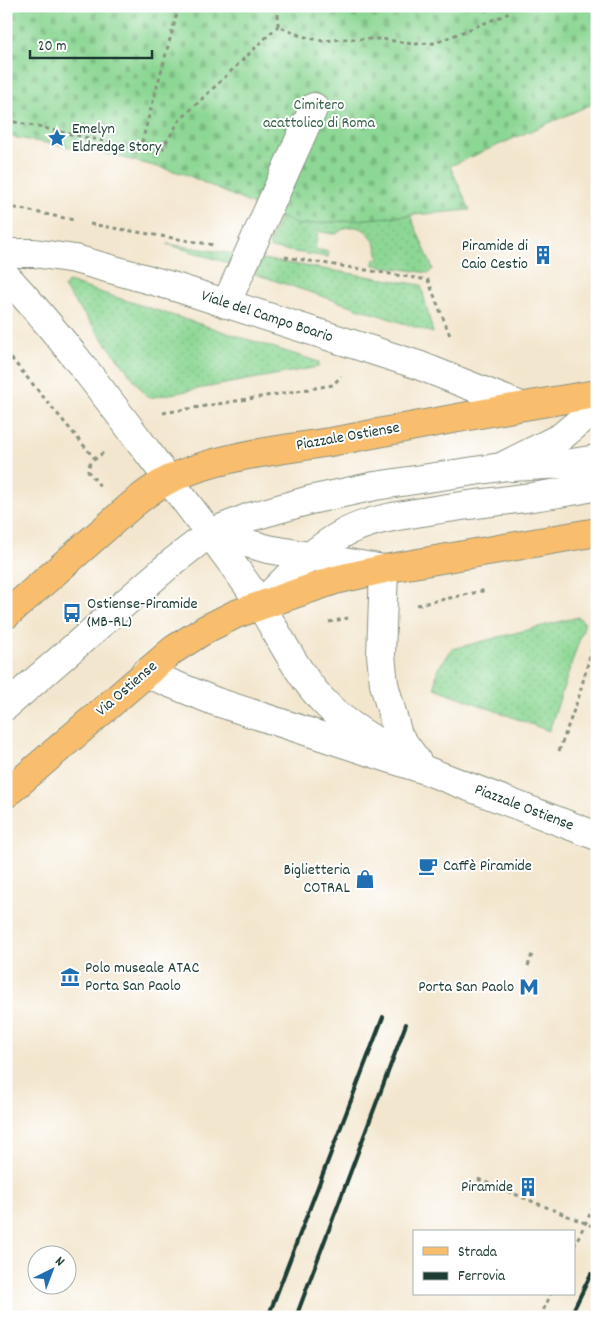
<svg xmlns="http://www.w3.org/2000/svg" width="603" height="1323" viewBox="0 0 603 1323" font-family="Dekko,sans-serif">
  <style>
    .grass { fill: url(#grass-dots); stroke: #568a64 }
    .cemetery { fill: url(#cemetery-stones); stroke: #568a64 }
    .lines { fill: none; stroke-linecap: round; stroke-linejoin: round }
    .minor-casing { stroke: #899281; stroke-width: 30 }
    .major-casing { stroke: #899281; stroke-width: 30 }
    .path { stroke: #899281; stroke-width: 3; stroke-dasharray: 4 4; stroke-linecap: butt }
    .minor { stroke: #fff; stroke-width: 28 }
    .major { stroke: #f9be6d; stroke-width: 28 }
    .rail { stroke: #1f3d34; stroke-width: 4 }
    .labels { text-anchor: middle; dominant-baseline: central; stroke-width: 4; stroke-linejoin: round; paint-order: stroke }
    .park-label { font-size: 16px; fill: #3a644c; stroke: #fff }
    .poi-label { font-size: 16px; fill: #1f3d34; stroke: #fff; text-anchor: start }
    .street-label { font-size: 16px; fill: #1f3d34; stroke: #fff }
  </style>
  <defs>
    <pattern id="grass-dots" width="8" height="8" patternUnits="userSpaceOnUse" patternTransform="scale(1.25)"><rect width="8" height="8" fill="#8dd794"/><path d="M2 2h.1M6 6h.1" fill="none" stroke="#79b980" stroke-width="1.8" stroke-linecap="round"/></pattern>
    <pattern id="cemetery-stones" width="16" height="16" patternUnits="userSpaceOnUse" patternTransform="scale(1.25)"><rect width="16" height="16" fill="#8dd794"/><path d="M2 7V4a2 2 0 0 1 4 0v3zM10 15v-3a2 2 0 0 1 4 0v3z" fill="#79b980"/></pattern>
  </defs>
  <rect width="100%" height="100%" fill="#fff"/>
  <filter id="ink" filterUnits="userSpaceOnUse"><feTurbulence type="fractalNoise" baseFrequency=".02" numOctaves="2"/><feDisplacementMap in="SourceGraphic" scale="10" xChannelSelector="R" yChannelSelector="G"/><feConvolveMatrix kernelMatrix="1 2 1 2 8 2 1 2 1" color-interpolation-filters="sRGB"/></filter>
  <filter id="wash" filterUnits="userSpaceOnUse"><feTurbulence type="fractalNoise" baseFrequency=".0096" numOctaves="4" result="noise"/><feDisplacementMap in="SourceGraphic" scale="20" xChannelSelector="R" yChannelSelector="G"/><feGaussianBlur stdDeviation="1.12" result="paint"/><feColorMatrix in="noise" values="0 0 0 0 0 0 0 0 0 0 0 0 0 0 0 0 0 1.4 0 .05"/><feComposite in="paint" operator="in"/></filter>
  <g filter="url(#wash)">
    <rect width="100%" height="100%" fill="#f3e6ce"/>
    <path class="grass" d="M410 215 433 269 429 273 374 265V260L379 258C377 243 368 224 349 227 344 227 339 233 335 234 330 234 323 232 318 231L315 249 329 252 328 257 270 248 269 244 280 217 298 225Z
      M167 244 235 254 231 264Z
      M262 259 421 285 433 333 255 274Z
      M68 282 319 362 318 367 148 398 64 288Z
      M578 617 585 623 549 731 435 688 437 670 452 649Z"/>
    <path class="cemetery" d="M6 6H597V102L450 166 470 210 298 225 185 174 104 153 6 136Z"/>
  </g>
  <g filter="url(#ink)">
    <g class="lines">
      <g class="minor-casing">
        <path id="minor" d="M6 253H34L75 259 175 287 418 365 521 406
          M6 276C59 333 106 396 153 459 185 501 218 543 248 586 275 625 294 672 327 705 350 729 396 752 425 770
          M226 304 314 107
          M511 467 565 464 597 459
          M210 533 268 549 384 569 381 655 384 684 398 735 417 761
          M260 605C284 580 307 555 337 537 366 519 402 515 435 510 489 501 544 498 597 486
          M145 673 214 701 425 770 597 836
          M6 706 170 564 210 533 250 517 310 500 375 486 501 467 561 437 585 417 597 401"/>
      </g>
      <g class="major-casing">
        <path id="major" d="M6 615C38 587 69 560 101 532 122 514 144 492 170 479 225 453 288 450 347 439 430 423 513 407 597 394
          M6 794 173 650 206 629 236 614 335 580 384 569 597 532"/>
      </g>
      <path class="path" d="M278 6V26L301 36 323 41 343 39H381L413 44 435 43 507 14 513 6
        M6 120 140 149 179 6
        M140 149 160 153 179 121 278 26
        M6 206 74 220
        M90 224 214 245
        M285 257 428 280 451 338
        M6 352 95 459
        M163 413 333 385 341 376
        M100 486 88 471 90 463 104 452
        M417 605 487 590
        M329 622 348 618
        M559 751 579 696 597 630
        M528 966 532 954
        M478 1179 597 1228
        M574 1246 597 1200
        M540 1317 551 1294"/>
      <use href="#minor" class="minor"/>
      <use href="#major" class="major"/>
      <path class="rail" d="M268 1317 383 1017
        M296 1317 406 1024
        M570 1317 591 1274
        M590 1317 597 1302"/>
    </g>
  </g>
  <defs>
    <g id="sight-bare" transform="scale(1.5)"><path d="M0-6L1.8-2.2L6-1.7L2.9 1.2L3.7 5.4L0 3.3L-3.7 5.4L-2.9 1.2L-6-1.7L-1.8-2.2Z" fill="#1f6fb2" stroke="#fff" stroke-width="2.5" paint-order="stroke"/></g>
    <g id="building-bare" transform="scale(1.5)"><path d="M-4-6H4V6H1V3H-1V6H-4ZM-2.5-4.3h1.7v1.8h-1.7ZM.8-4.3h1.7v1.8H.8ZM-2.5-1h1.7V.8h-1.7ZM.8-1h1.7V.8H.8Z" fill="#1f6fb2" stroke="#fff" stroke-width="2.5" paint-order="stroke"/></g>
    <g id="bus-bare" transform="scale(1.5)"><path d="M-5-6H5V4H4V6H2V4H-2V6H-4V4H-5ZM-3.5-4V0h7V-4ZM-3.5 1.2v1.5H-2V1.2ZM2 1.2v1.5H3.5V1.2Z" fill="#1f6fb2" stroke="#fff" stroke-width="2.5" paint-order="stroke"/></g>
    <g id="cafe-bare" transform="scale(1.5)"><path d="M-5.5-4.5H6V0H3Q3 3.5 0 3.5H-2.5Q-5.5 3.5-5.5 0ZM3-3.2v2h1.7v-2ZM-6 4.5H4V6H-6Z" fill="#1f6fb2" stroke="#fff" stroke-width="2.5" paint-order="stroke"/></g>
    <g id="shop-bare" transform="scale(1.5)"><path d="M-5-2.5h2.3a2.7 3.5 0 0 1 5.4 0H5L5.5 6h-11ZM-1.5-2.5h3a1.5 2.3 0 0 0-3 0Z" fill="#1f6fb2" stroke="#fff" stroke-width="2.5" paint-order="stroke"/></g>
    <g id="museum-bare" transform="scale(1.5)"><path d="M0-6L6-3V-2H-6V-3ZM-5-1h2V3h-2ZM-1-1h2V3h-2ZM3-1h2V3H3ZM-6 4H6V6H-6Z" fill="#1f6fb2" stroke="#fff" stroke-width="2.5" paint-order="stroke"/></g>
    <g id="metro-bare" transform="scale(1.5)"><path d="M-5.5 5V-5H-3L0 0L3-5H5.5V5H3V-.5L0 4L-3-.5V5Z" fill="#1f6fb2" stroke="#fff" stroke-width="2.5" paint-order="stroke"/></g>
  </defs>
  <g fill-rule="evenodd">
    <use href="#sight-bare" x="57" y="138"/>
    <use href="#building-bare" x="543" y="255"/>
    <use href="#bus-bare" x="72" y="613"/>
    <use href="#cafe-bare" x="428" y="866"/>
    <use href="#shop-bare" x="365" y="879"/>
    <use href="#museum-bare" x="70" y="977"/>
    <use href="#metro-bare" x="529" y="987"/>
    <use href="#building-bare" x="528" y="1187"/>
  </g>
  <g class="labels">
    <g class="park-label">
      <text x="319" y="105">Cimitero<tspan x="319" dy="18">acattolico di Roma</tspan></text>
    </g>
    <g class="poi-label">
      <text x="72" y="129">Emelyn<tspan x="72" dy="18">Eldredge Story</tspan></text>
      <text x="528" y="246" text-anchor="end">Piramide di<tspan x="528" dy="18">Caio Cestio</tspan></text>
      <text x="87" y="604">Ostiense-Piramide<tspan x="87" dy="18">(MB-RL)</tspan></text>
      <text x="443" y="866">Caffè Piramide</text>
      <text x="350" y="870" text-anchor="end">Biglietteria<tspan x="350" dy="18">COTRAL</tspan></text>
      <text x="85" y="968">Polo museale ATAC<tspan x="85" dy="18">Porta San Paolo</tspan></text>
      <text x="514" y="987" text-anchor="end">Porta San Paolo</text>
      <text x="513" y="1187" text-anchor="end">Piramide</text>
    </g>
    <g class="street-label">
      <text transform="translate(267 317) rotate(18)">Viale del Campo Boario</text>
      <text transform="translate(348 437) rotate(-10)">Piazzale Ostiense</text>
      <text transform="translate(127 689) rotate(-41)">Via Ostiense</text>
      <text transform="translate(524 808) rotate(21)">Piazzale Ostiense</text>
    </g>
  </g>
  <rect width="603" height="1323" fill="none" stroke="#fff" stroke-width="25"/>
  <rect x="413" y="1230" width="162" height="65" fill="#ffffff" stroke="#a5b1ae"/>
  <rect x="423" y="1247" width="25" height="8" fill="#f9be6d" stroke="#a5b1ae"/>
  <text x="458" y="1256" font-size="15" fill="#1f3d34">Strada</text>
  <rect x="423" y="1272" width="25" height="8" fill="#1f3d34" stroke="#a5b1ae"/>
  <text x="458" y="1280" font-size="15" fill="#1f3d34">Ferrovia</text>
  <g transform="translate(52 1270) rotate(42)"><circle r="24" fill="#ffffff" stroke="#a5b1ae"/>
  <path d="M0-4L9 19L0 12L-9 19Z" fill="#1f6fb2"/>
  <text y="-8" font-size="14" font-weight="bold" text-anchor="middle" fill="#1f3d34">N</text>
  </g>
  <path d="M30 50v8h122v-8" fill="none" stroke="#1f3d34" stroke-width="2.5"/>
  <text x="38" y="50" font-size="15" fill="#1f3d34" stroke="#ffffff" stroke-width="4" paint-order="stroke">20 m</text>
</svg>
